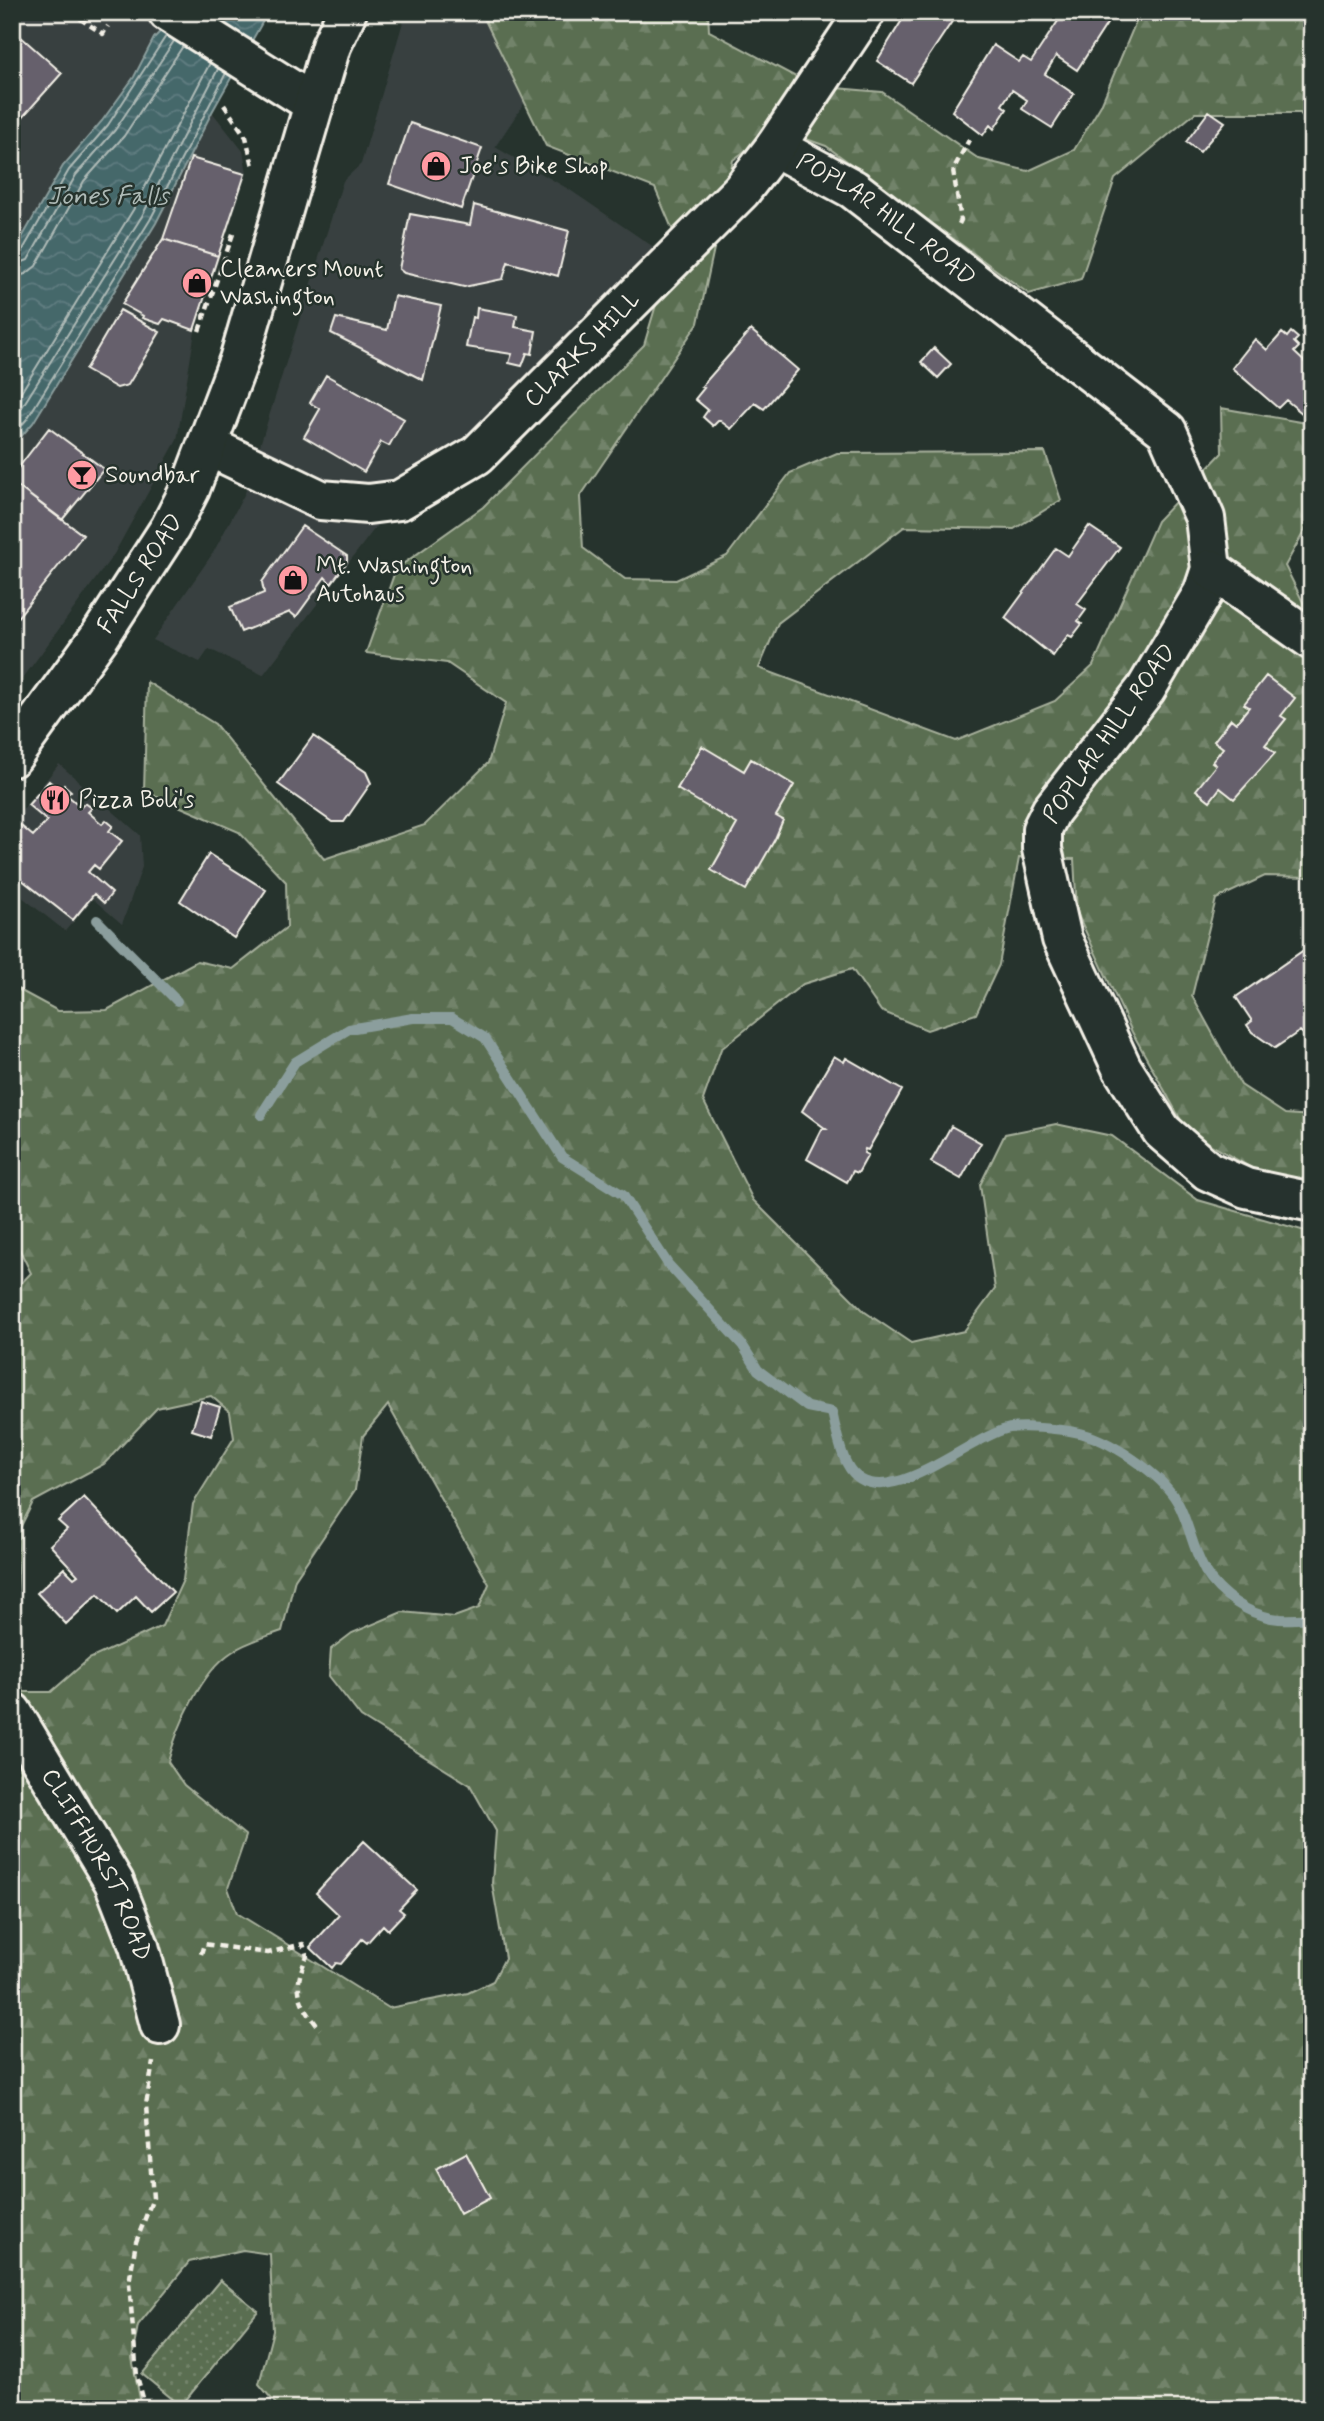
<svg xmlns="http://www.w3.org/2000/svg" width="1324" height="2421" viewBox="0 0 1324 2421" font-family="Mynerve,sans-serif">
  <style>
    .built { fill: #394140 }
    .grass { fill: url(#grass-dots); stroke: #a7b09c; stroke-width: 2 }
    .forest { fill: url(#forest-firs); stroke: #a7b09c; stroke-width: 2; fill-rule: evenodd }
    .water { fill: url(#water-waves); stroke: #8b9e9d; stroke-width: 2 }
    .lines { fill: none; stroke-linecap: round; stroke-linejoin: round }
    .shore { stroke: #aebab6; stroke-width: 2 }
    .stream { stroke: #8b9e9d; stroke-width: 10 }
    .building { fill: #66616c; stroke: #f4f1e8; stroke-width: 2 }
    .minor-casing { stroke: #f4f1e8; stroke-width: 44 }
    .major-casing { stroke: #f4f1e8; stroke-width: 44 }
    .path { stroke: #f4f1e8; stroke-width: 4.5; stroke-dasharray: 7 5; stroke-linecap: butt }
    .minor { stroke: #26332d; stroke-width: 38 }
    .major { stroke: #26332d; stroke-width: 38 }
    .labels { text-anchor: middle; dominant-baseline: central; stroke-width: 5; stroke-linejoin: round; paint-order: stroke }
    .poi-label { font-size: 24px; fill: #f4f1e8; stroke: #26332d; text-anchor: start }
    .street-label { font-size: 24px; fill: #f4f1e8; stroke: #26332d }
    .water-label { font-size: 26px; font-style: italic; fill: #aebab6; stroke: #26332d }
  </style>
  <defs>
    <pattern id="grass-dots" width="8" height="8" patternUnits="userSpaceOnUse" patternTransform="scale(1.75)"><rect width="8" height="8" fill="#5a6e51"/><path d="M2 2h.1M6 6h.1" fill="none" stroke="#72836a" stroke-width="1.8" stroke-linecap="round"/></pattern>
    <pattern id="forest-firs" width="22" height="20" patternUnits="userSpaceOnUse" patternTransform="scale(1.75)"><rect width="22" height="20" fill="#5a6e51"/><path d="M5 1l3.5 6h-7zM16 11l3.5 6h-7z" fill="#72836a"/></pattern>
    <pattern id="water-waves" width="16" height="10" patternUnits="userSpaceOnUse" patternTransform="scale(1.75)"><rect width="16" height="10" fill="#45676b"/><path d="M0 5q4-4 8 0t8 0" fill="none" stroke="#607d80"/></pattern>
  </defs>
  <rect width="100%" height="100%" fill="#26332d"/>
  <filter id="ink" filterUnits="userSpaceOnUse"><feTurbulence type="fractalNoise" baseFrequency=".0143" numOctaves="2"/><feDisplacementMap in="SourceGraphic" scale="14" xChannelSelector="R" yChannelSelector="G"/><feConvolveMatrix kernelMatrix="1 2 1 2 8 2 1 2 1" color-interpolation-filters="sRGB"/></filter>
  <g filter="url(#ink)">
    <path class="built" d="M12 12H179L154 38 134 77 102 121 63 166 12 255Z
      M406 12H585L495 147 570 190 674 261 569 368 404 490 263 675 209 649 200 662 153 640 213 553 245 493 343 181 361 164Z
      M212 112 243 151 247 173 195 331 177 440 114 554 12 693V447L33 423 156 223Z
      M59 764 140 835 142 867 122 924 93 899 65 931 12 889V823Z"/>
    <path class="grass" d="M220 2280 258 2311 181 2406 142 2374Z"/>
    <path class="forest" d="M481 12H708L709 31 813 86 882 92 979 159 1028 171 1074 150 1101 105 1140 12H1312V127L1300 113H1195L1115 179 1081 279 1029 294 826 146 775 128 733 160 698 323 580 497 583 548 625 579 676 580 727 556 790 473 837 453 1045 452 1061 500 1014 529 904 527 778 623 759 668 956 741 1055 701 1093 666 1157 521 1222 453 1221 408 1312 424V517L1285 566 1312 620V877L1265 876 1216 899 1192 996 1241 1085 1285 1114 1312 1116V1196L1295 1193 1187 1131 1132 1032 1077 913 1074 859 1019 858 999 965 976 1014 927 1030 881 1011 852 969 803 984 721 1049 703 1100 753 1200 865 1312 911 1343 964 1331 995 1289 980 1185 1005 1134 1056 1124 1112 1136 1198 1200 1312 1233V2409H280L259 2384 273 2331 270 2254 243 2250 189 2262 138 2325 132 2358 142 2409H12V1293L31 1273 12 1234V986L58 1011 107 1010 197 961 233 969 287 927 286 882 239 832 144 791 147 682 215 724 324 859 425 825 488 763 506 703 447 663 366 653 396 569 483 507 644 345 676 238 655 188 546 146ZM211 1396 230 1412 234 1438 193 1504 183 1580 162 1626 89 1659 51 1692H24L14 1666 20 1528 33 1502 104 1464 157 1408ZM388 1405 489 1584 479 1608 454 1617 402 1612 352 1633 331 1649 329 1676 361 1717 470 1785 496 1831 492 1883 505 1958 493 1981 468 1993 389 2008 237 1913 228 1888 246 1836 184 1785 168 1762C177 1727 201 1672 232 1652 246 1642 266 1637 282 1631L295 1579 355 1490 363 1436Z"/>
    <path class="water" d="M179 12H268L212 112 156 223 33 423 12 447V255L63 166 102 121 134 77 154 38Z"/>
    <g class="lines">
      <path class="shore" d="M12 257 21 253 69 170 108 125 166 36
        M12 266 28 260 76 175 115 130 174 41
        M12 277 26 274 36 266 84 181 124 136 183 46
        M12 407 133 210 210 63
        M12 423 142 216 218 69
        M12 436 27 419 150 220 226 73"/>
      <path class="stream" d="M97 920 177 1001
        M261 1115 295 1062 349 1029 413 1018H452L485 1038 562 1157 623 1195 668 1264 743 1346 758 1370 807 1407 832 1412C836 1429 839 1449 847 1464 877 1521 964 1440 1006 1429 1021 1425 1059 1429 1075 1432 1108 1438 1162 1474 1178 1503 1188 1522 1192 1544 1201 1563 1211 1587 1239 1609 1264 1616 1278 1621 1297 1619 1312 1618"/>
    </g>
    <path class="building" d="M907 12H948L955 17 911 83 877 61Z
      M1064 12H1100L1110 19 1077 70 1056 56 1045 74 1074 94 1052 128 1022 109 1027 100 1012 90 1002 105 1007 109 994 129 990 125 983 135 952 111 993 45 1019 62 1023 57 1031 62Z
      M12 29 62 73 12 129Z
      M1209 111 1225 122 1200 152 1186 142Z
      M410 123 482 148 461 209 389 184Z
      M191 158 245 174 218 256 163 239Z
      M474 205 569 231 558 276 508 262 503 279 464 287 404 273 399 269 410 214 470 225Z
      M163 239 218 256 194 330 164 319 160 324 142 318 143 316 122 304Z
      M394 296 441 306 423 380 331 333 336 318 387 330Z
      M477 308 517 315 515 327 536 331 532 354 527 353 522 366 509 363 512 354 466 347 472 317 476 318Z
      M120 310 160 332 128 385 117 388 85 370Z
      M751 330 798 370 764 409 755 403 731 429 719 420 713 426 703 417 708 410 695 399 704 388 701 387Z
      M1291 332 1298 338 1294 342 1299 347 1294 352 1309 366 1312 363V413L1308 418 1286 400 1278 408 1232 368 1255 339 1267 350 1282 333 1287 337Z
      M934 348 951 364 938 378 921 362Z
      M326 375 404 419 389 446 381 442 364 472 304 437 320 409 310 403Z
      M49 428 104 469 62 520 12 482V476Z
      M12 482 83 535 13 623H12Z
      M302 526 347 556V562L331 584 325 577 296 617 290 612 241 632 230 607 264 593 262 582Z
      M1089 526 1120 547 1077 604 1086 610 1078 621 1082 624 1072 637 1068 635 1053 656 1005 618 1056 548 1068 556Z
      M1266 676 1295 698 1281 716 1286 719 1265 745 1275 753 1234 799 1220 788 1210 801 1196 790 1216 765 1212 762 1223 748 1214 741 1231 719 1236 723 1249 707 1244 704Z
      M313 736 366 772 371 783 344 822H332L278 784Z
      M702 746 744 771 751 759 794 785 776 816 783 820 775 839 746 890 711 870 737 824 677 789Z
      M49 781 60 790 64 785 71 791 67 795 81 807 85 803 92 808 88 812 102 824 106 820 113 826 109 831 122 841 99 869 94 865 88 872 112 893 104 903 94 894 73 920 12 872V825L15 821 33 836 47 821 28 805Z
      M209 854 266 890 234 938 180 901Z
      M1311 945 1312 1042 1300 1031 1275 1048 1252 1032 1247 1025 1252 1021 1236 997Z
      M834 1056 844 1062 846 1058 902 1090 868 1150 865 1149 864 1153 868 1155 858 1173 853 1171 847 1182 807 1159 822 1129H826L802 1111Z
      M951 1126 981 1143 961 1179 931 1162Z
      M201 1401 220 1407 211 1436 192 1430Z
      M84 1497 173 1592 151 1612 136 1596 117 1614 98 1594 66 1624 37 1593 64 1568 74 1578 78 1575 50 1545 67 1529 58 1521Z
      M364 1841 417 1890 399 1909 404 1913 388 1930 383 1925 367 1943 362 1939 341 1964 336 1963 332 1968 310 1947 339 1915 316 1893Z
      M466 2153 490 2198 460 2214 436 2169Z"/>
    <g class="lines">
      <g class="minor-casing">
        <g id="minor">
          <path id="s1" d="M775 147 853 189 1167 431 1205 518 1211 569 1203 593 1146 689 1051 811 1042 829V849L1062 939 1122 1068 1162 1131 1208 1171 1246 1188 1312 1202"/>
          <path id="s2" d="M208 446 321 500 368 504 400 500 477 455 741 191 775 147 865 12"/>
          <path d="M1211 569 1312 640"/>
          <path id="s3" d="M12 1712 114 1882 139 1946 160 2025"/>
        </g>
      </g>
      <g class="major-casing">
        <g id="major">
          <path d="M168 12 314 104"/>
          <path id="s4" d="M12 757 100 636 170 528 190 489 239 360 331 46 347 12"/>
        </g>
      </g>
      <path class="path" d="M70 12 103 34 108 26
        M224 105 246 137 253 166
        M959 224 961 220 953 170 969 140
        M199 331 234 231
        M201 1954 204 1944 268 1953 303 1944 307 1956C292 1989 298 2002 320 2029
        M146 2409 137 2376 129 2283 136 2242 153 2198 146 2105 153 2062"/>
      <use href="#minor" class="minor"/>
      <use href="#major" class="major"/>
    </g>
  </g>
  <defs>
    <g id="shop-disc" transform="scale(1.575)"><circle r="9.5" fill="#ff9aa2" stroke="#26332d"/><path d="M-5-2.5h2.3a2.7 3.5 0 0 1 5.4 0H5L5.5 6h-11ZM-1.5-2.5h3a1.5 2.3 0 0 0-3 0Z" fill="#111"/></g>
    <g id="bar-disc" transform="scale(1.575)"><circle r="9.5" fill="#ff9aa2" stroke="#26332d"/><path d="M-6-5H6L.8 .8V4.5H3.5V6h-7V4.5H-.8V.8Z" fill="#111"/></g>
    <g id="restaurant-disc" transform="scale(1.575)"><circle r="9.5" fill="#ff9aa2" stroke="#26332d"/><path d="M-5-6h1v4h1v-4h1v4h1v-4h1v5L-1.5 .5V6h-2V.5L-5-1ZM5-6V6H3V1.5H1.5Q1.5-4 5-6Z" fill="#111"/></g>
  </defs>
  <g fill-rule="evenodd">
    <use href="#shop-disc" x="436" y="166"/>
    <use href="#shop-disc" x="197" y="283"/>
    <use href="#bar-disc" x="82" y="475"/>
    <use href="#shop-disc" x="293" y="580"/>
    <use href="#restaurant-disc" x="55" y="800"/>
  </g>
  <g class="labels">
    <g class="poi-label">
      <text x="459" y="166">Joe's Bike Shop</text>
      <text x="220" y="269">Cleaners Mount<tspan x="220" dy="28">Washington</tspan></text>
      <text x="105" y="475">Soundbar</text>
      <text x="316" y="566">Mt. Washington<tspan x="316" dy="28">Autohaus</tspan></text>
      <text x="78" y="800">Pizza Boli's</text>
    </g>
    <g class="street-label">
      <text stroke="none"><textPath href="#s1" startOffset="133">POPLAR HILL ROAD</textPath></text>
      <text stroke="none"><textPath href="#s2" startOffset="443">CLARKS HILL</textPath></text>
      <text stroke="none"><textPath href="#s4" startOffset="224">FALLS ROAD</textPath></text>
      <text transform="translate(1110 734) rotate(-55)">POPLAR HILL ROAD</text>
      <text stroke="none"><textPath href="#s3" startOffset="175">CLIFFHURST ROAD</textPath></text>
    </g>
    <g class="water-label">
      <text x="108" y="197">Jones Falls</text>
    </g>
  </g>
  <rect width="1324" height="2421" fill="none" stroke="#26332d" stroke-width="42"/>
  <rect x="21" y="21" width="1282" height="2379" fill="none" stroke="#f4f1e8" stroke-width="2.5" filter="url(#ink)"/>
</svg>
